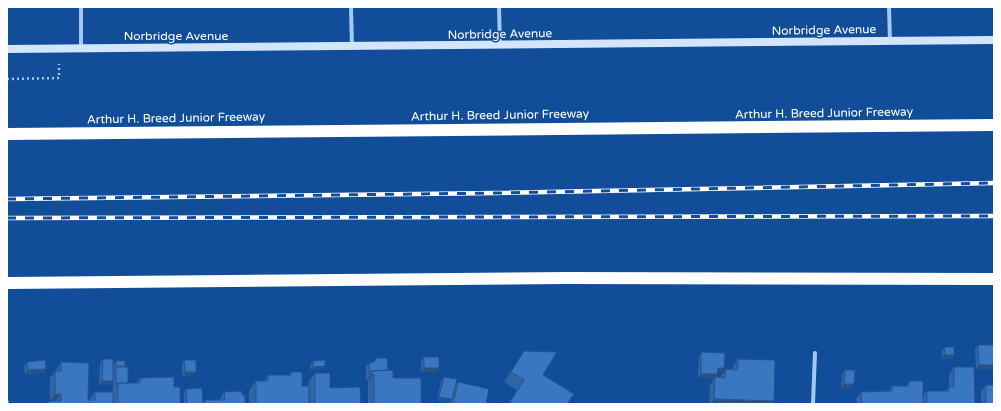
<svg xmlns="http://www.w3.org/2000/svg" width="1001" height="411" viewBox="0 0 1001 411" font-family="'Varela Round',sans-serif">
  <style>
    .lines { fill: none; stroke-linecap: round; stroke-linejoin: round }
    .path { stroke: #a3c8f4; stroke-width: 2.5; stroke-dasharray: 2 3; stroke-linecap: butt }
    .street { stroke: #a3c8f4; stroke-width: 4 }
    .secondary { stroke: #d3e5fd; stroke-width: 8 }
    .highway { stroke: #fff; stroke-width: 12 }
    .rail-casing { stroke: #fff; stroke-width: 4.5 }
    .rail { stroke: #114d99; stroke-width: 3; stroke-dasharray: 9; stroke-linecap: butt }
    .wall { fill: #3166a6 }
    .shaded-wall { fill: #285387 }
    .building { fill: #3977c1; stroke: #285387 }
    .labels { text-anchor: middle; dominant-baseline: central; stroke-width: 3; stroke-linejoin: round; paint-order: stroke }
    .street-label { font-size: 12px; fill: #fff; stroke: #114d99 }
  </style>
  <rect width="100%" height="100%" fill="#114d99"/>
  <g class="lines">
    <path class="path" d="M7 79 59 78V64
      M7 401 9 404"/>
    <path class="street" d="M81 7V49
      M351 7 352 47
      M499 7 500 45
      M889 7 890 41
      M813 404 815 353"/>
    <path class="secondary" d="M7 49 994 40"/>
    <path class="highway" d="M7 134 994 125
      M7 283 567 278 994 279"/>
    <g class="rail-casing">
      <path id="rail" d="M7 199 497 193 994 183
        M7 218 994 216"/>
    </g>
    <use href="#rail" class="rail"/>
  </g>
  <path class="wall" d="M978 345H994V369H976L975 349Z
    M945 347 954 355 951 359H941L942 351Z
    M524 351 543 375 567 404H508L517 390 504 382Z
    M701 352 724 368 722 372H717V374L714 378 698 377 699 356Z
    M424 357 439 368 436 372H421V361Z
    M103 359 113 381 110 385H99L100 363Z
    M738 359 774 401 772 404H709L710 385 715 377H720L726 369 732 370 733 366Z
    M184 360 193 376H182V364Z
    M116 361 124 367 128 383H136L140 378 174 387 180 404H47L49 401H50V378L56 371V370L61 362 88 400H90V399L95 392H112L113 389V371L114 370 113 365Z
    M313 361 325 366 322 370H311L310 365Z
    M27 362 46 369 43 373 25 374 24 366Z
    M369 363 388 370 393 378 421 404H368V381H366V366Z
    M954 367 975 404H857L856 399 861 392 889 391 892 386H906L909 381 923 396 927 391H946L949 387V375Z
    M845 370 854 384 851 388H841L842 374Z
    M291 372 302 386 309 404H249V391L256 381H264L268 375H290Z
    M315 373 330 388 361 404H310L309 381Z
    M444 377 456 385 458 382 486 404H450V403L437 401 441 381Z
    M986 385 994 404H981V392Z
    M186 389 203 403 205 400H219L224 392 242 395 245 404H184V392Z"/>
  <path class="shaded-wall" d="M944 355H954L951 359H941Z
    M979 365H994V369H976Z
    M325 366 322 370H311L313 367Z
    M424 368H439L436 372H421Z
    M718 368H724L722 372H715Z
    M46 369 43 373 25 374 28 370Z
    M185 372H196L193 376H182Z
    M371 374H374L368 381H366Z
    M701 374H717L714 378 698 377Z
    M102 381H113L110 385H99Z
    M844 384H854L851 388H841Z
    M55 394H61L56 401H50Z
    M439 397 452 399 450 403 437 401Z
    M714 399 774 401 772 404H711Z"/>
  <path class="building" d="M978 345H994V365H979Z
    M945 347H954V355H944Z
    M524 351 557 352 543 375 574 394 567 404H514L510 402 524 380 511 372Z
    M701 352 725 353 724 368H718L717 374H701Z
    M424 357H439V368H424Z
    M377 358H387L388 370 371 371 369 374V363L374 362Z
    M103 359H113V381H102Z
    M738 359 775 360 774 401 714 399 715 377 725 378 726 369 737 370Z
    M45 360 46 369 28 370 27 362Z
    M184 360H196V372H185Z
    M325 360V366L313 367V361Z
    M116 361H125V366H116Z
    M61 362 89 363 88 400H95V392H113V404H50L49 401H61V394H55V371H61Z
    M116 367H128V383H118L116 385Z
    M954 367H974L975 404H927V391H949V387H954Z
    M393 370V378H421V404H374V374H371V371Z
    M845 370H855L854 384H844Z
    M291 372H302V386H309V404H256V381H268V375H291Z
    M315 373H330V388L360 387 361 404H315Z
    M174 377V387H180V404H118V383H140V378Z
    M444 377 457 379 452 399 439 397Z
    M909 381H923V404H862L861 392 892 391V386H909Z
    M458 382 489 389 486 404H453Z
    M986 385H994V404H986Z
    M202 388 203 404H187L186 389Z
    M242 391V395H245V404H205V400H225L224 392Z"/>
  <g class="labels">
    <g class="street-label">
      <text transform="translate(824 30) rotate(-1)">Norbridge Avenue</text>
      <text transform="translate(500 34) rotate(-1)">Norbridge Avenue</text>
      <text x="176" y="36">Norbridge Avenue</text>
      <text transform="translate(824 113) rotate(-1)">Arthur H. Breed Junior Freeway</text>
      <text transform="translate(500 115) rotate(-1)">Arthur H. Breed Junior Freeway</text>
      <text transform="translate(176 118) rotate(-1)">Arthur H. Breed Junior Freeway</text>
    </g>
  </g>
  <rect width="1001" height="411" fill="none" stroke="#ffffff" stroke-width="16"/>
</svg>
